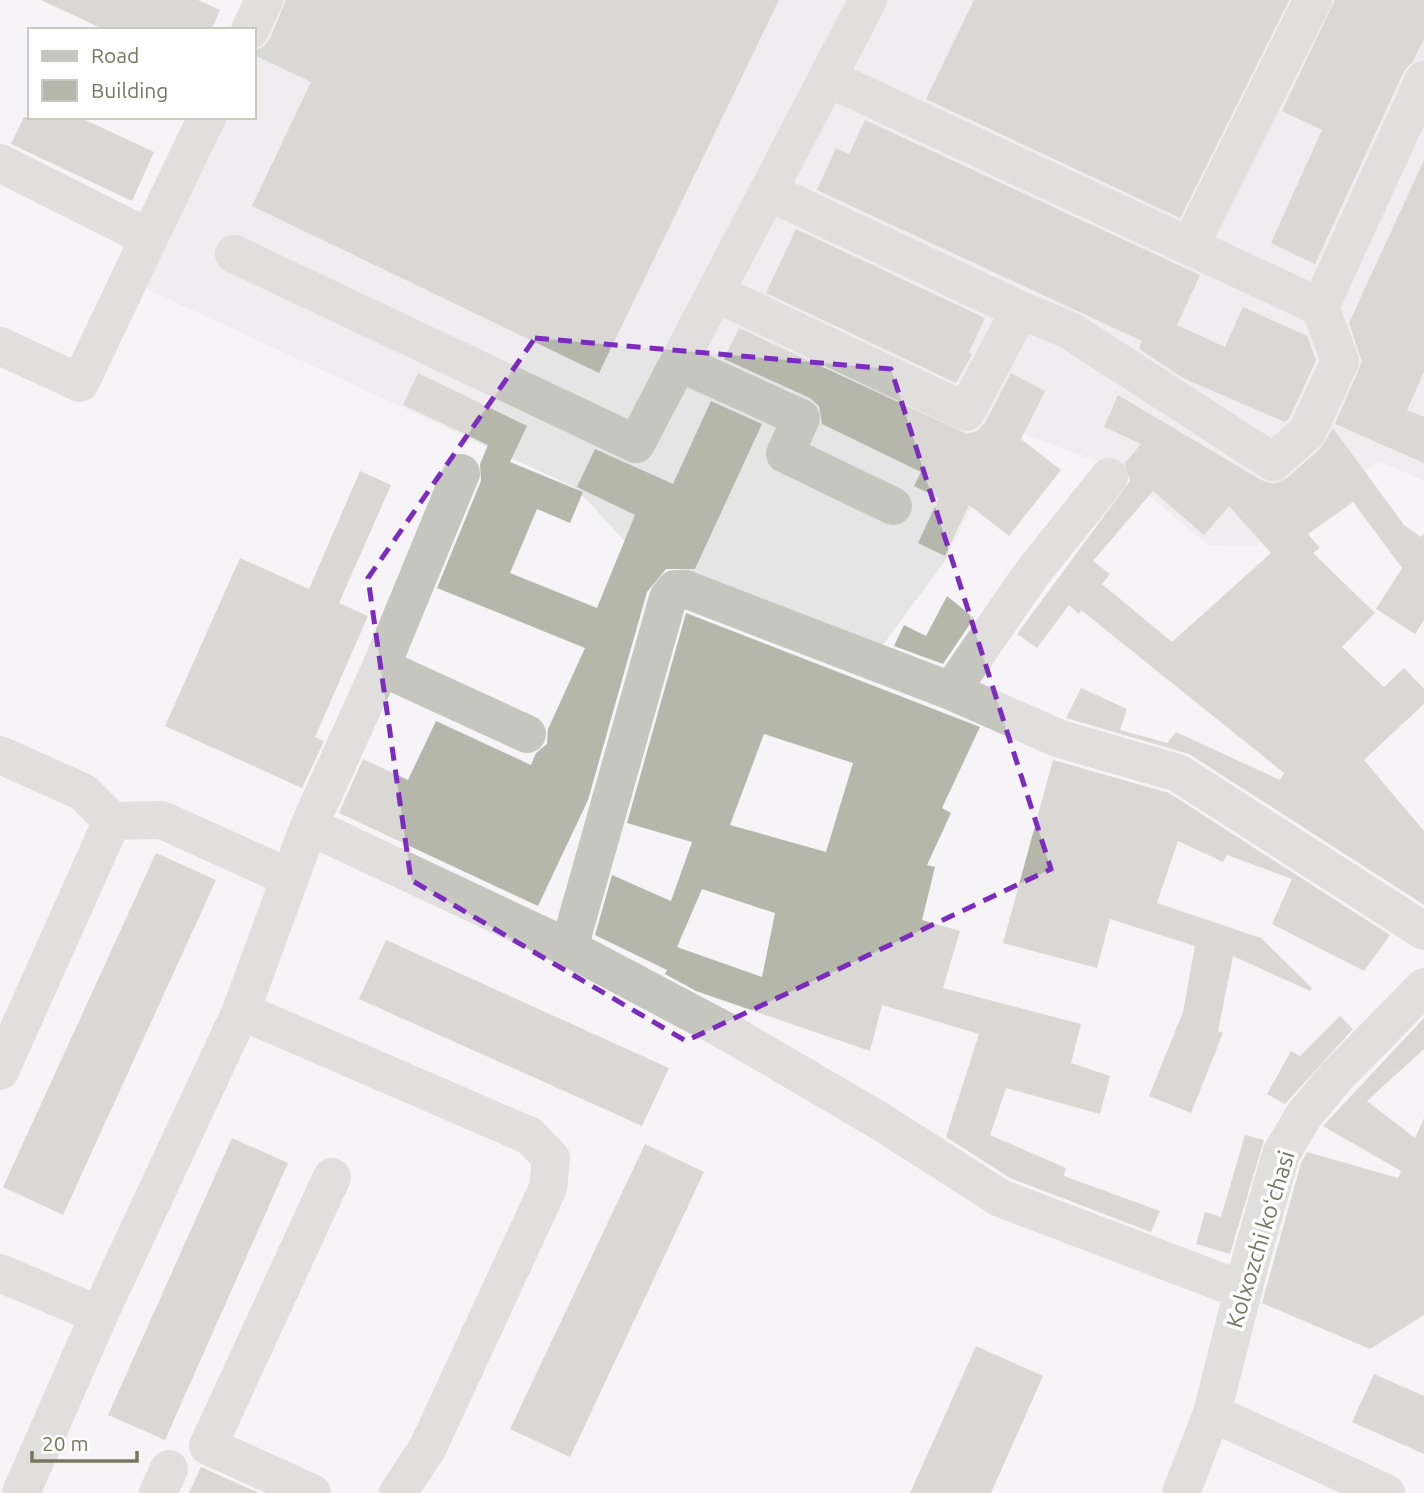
<svg xmlns="http://www.w3.org/2000/svg" width="1424" height="1493" viewBox="0 0 1424 1493" font-family="Ubuntu,sans-serif">
  <style>
    .built { fill: #e6e5e5 }
    .building { fill: #b5b7aa; fill-rule: evenodd }
    .lines { fill: none; stroke-linecap: round; stroke-linejoin: round }
    .minor { stroke: #c5c6be; stroke-width: 38 }
    .marked { fill: none; stroke: #7b2cbf; stroke-width: 5; stroke-dasharray: 14 9; stroke-linejoin: round }
    .labels { text-anchor: middle; dominant-baseline: central; stroke-width: 7; stroke-linejoin: round; paint-order: stroke }
    .street-label { font-size: 23px; fill: #75785f; stroke: #fff }
  </style>
  <rect width="100%" height="100%" fill="#f6f4f7"/>
  <path class="built" d="M260 0H1424V481L1379 461 1254 547 1208 545 1117 469 1021 433 1005 442 945 561 876 654 631 548 576 488 125 279 204 117H254V30Z"/>
  <path class="building" d="M41 0H198L220 10 211 30H105Z
    M286 0H779L599 373 252 206 311 82 254 55V51L263 47 270 39Z
    M974 0H1289L1180 218 926 99Z
    M1335 0H1424V39L1413 61 1404 71 1315 264 1271 243 1322 130 1282 111Z
    M24 117H79L154 152 132 201 11 144Z
    M865 120 1200 275 1177 325 1225 347 1243 307 1307 336 1316 360 1289 419 1285 422 1183 378 1139 349 1142 341 817 190 836 148 849 154Z
    M1424 160V372L1407 410 1424 417V463L1335 424 1362 362 1349 323Z
    M796 229 985 318 969 352 972 354 956 383 766 293Z
    M739 328 967 434 977 431 985 423 1011 373 1045 391 1021 439 1061 470 1009 536 969 505 945 556 918 543 939 498 914 486 921 472 822 424 819 406 810 398 724 359Z
    M418 373 527 426 510 462 583 492 570 523 537 509 510 573 597 608 635 515 577 487 595 449 673 484 711 401 762 424 695 569H666L647 592 588 800 538 906 339 813 363 759 408 780 436 721 531 765 536 753 547 744 548 729 585 648 437 588 481 481 480 464 488 445 403 405Z
    M1118 395 1261 480 1274 484 1287 478 1321 448 1333 428 1404 525 1421 537 1424 533V620L1415 634 1376 609 1402 568 1353 502 1308 534 1320 548 1313 553 1375 613 1342 647 1384 687 1404 668 1424 689V704L1364 760 1424 831V905L1189 754 1066 718 1081 688 1127 709 1120 730 1167 743 1176 732 1280 780 1284 773 1081 610 1079 614 1069 605 1037 648 1017 634 1130 481 1125 463 1141 444 1104 427ZM1153 491 1204 535 1229 506 1271 553 1172 642 1102 584 1110 574 1093 561Z
    M360 471 391 485 339 603 368 616 315 737 324 741 302 788 165 726 240 558 309 589Z
    M947 596 974 618 943 664 894 646 904 625 926 636Z
    M686 613 980 727 942 808 951 813 927 865 935 867 922 920 960 931 943 988 1081 1024 1071 1063 1110 1076 1100 1114 1006 1088 990 1135 1066 1168 1064 1176 1160 1211 1151 1232 1010 1178 946 1137 979 1034 882 1005 870 1051 696 991 665 974 667 970 595 935 612 875 671 901 692 842 627 823ZM764 734 853 763 826 852 730 825ZM702 889 775 913 762 977 677 947Z
    M1053 760 1169 793 1390 935 1364 971 1272 924 1292 879 1227 855 1223 862 1178 841 1157 903 1261 938 1312 988 1310 991 1233 956 1218 1031 1223 1033 1191 1113 1149 1096 1183 1012 1195 946 1110 919 1097 968 1003 943Z
    M156 853 216 880 63 1215 3 1187Z
    M386 940 669 1068 642 1126 359 999Z
    M1340 1016 1353 1029 1285 1104 1267 1094 1291 1051 1300 1056Z
    M1424 1018V1049L1367 1101 1415 1138 1424 1118V1315L1370 1349 1262 1303 1301 1163 1307 1152 1398 1178 1401 1171 1323 1126Z
    M1245 1135 1264 1140 1230 1254 1196 1244 1205 1212 1221 1217Z
    M232 1138 288 1163 165 1440 108 1415Z
    M645 1144 704 1172 570 1457 510 1429Z
    M976 1346 1043 1376 991 1493H910Z
    M1374 1374 1424 1396V1454L1352 1422Z
    M201 1467 259 1493H189Z"/>
  <g class="lines">
    <path class="minor" d="M250 30 264 0
      M828 78 1320 307 1424 80
      M0 163 149 238 80 383 0 346
      M769 192 1020 310 1069 330 1273 462 1307 432 1340 361 1320 307
      M149 238 207 117
      M1190 246 1313 0
      M234 254 636 444 868 0
      M716 293 966 412 1020 310
      M680 363 801 418 785 454 893 506
      M381 667 527 734
      M951 691 1030 576 1109 477
      M0 755 83 792 112 821
      M309 826 381 667 461 473
      M569 948 668 598 675 589H685L951 691 1060 739 1178 773 1424 931
      M241 1011 530 1136 551 1158 548 1188 428 1447 398 1493
      M0 1071 112 821 162 820 288 877
      M0 1273 99 1315 241 1011 309 826 569 948 733 1035 883 1123 1000 1198 1242 1290
      M1212 1413 1386 1493
      M21 1493 99 1315
      M158 1493 169 1469
      M312 1493 208 1446 332 1177
      M1181 1493 1212 1413 1251 1259 1281 1154 1304 1115 1336 1077 1424 987"/>
  </g>
  <path d="M0 0H1424V1493H0ZM535 338 891 369 1051 869 686 1041 411 880 368 578Z" fill="#f6f4f7" fill-opacity=".55" fill-rule="evenodd"/>
  <path class="marked" d="M535 338 891 369 1051 869 686 1041 411 880 368 578Z"/>
  <g class="labels">
    <g class="street-label">
      <text transform="translate(1260 1239) rotate(-73)">Kolxozchi koʻchasi</text>
    </g>
  </g>
  <rect x="28" y="28" width="228" height="91" fill="#ffffff" stroke="#c8c9bf" stroke-width="2"/>
  <rect x="42" y="51" width="35" height="10" fill="#c5c6be" stroke="#c8c9bf" stroke-width="2"/>
  <text x="91" y="63" font-size="21" fill="#75785f">Road</text>
  <rect x="42" y="80" width="35" height="21" fill="#b5b7aa" stroke="#c8c9bf" stroke-width="2"/>
  <text x="91" y="98" font-size="21" fill="#75785f">Building</text>
  <path d="M32 1451v10h105v-10" fill="none" stroke="#75785f" stroke-width="3.5"/>
  <text x="42" y="1451" font-size="21" fill="#75785f" stroke="#ffffff" stroke-width="5" paint-order="stroke">20 m</text>
</svg>
